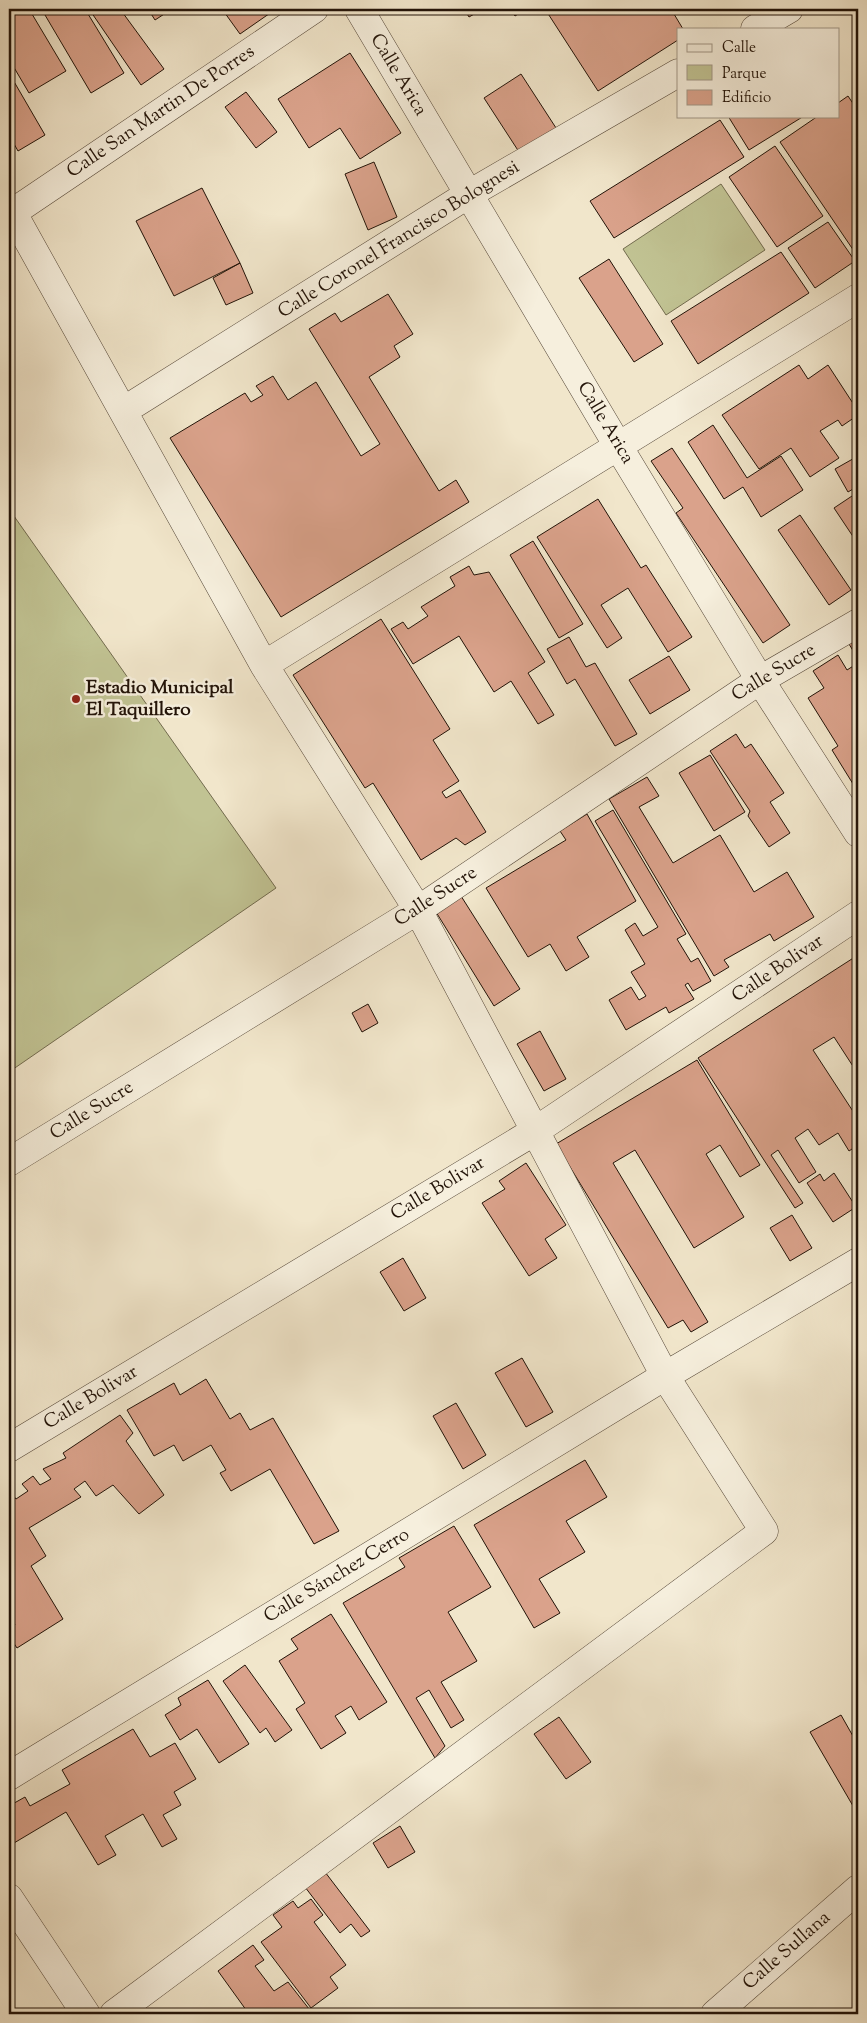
<svg xmlns="http://www.w3.org/2000/svg" width="867" height="2023" viewBox="0 0 867 2023" font-family="'Sorts Mill Goudy',serif">
  <style>
    .green { fill: #c1c393; stroke: #726b4e }
    .building { fill: #daa28b; stroke: #221308 }
    .lines { fill: none; stroke-linecap: round; stroke-linejoin: round }
    .minor-casing { stroke: #564839; stroke-width: 29 }
    .minor { stroke: #f6efdd; stroke-width: 28 }
    .poi-dot { fill: #8f2418; stroke: #f6efdd; stroke-width: 2 }
    .labels { text-anchor: middle; dominant-baseline: central; stroke-width: 5; stroke-linejoin: round; paint-order: stroke }
    .street-label { font-size: 19px; fill: #221308; stroke: #f6efdd }
    .poi-label { font-size: 19px; font-weight: bold; fill: #221308; stroke: #f6efdd; text-anchor: start }
  </style>
  <rect width="100%" height="100%" fill="#f1e6cb"/>
  <filter id="stains"><feTurbulence type="fractalNoise" baseFrequency=".004" numOctaves="4"/><feColorMatrix values="0 0 0 0 .2 0 0 0 0 .09 0 0 0 0 .02 0 0 0 .5 -.17"/></filter>
  <radialGradient id="worn" r=".72"><stop offset=".6" stop-color="#630" stop-opacity="0"/><stop offset="1" stop-color="#630" stop-opacity=".3"/></radialGradient>
  <path class="green" d="M721 184 765 250 666 315 623 249Z
    M9 509 276 888 9 1072Z"/>
  <path class="building" d="M9 9H29L66 71 29 93 9 59Z
    M55 9H85L124 73 91 93 45 15Z
    M89 9H120L164 69 141 85Z
    M148 9H172L155 20Z
    M222 9H276L240 34Z
    M464 9H483L469 17Z
    M510 9H526L515 16Z
    M545 9H671L683 29H678V40L598 91Z
    M350 53 401 133 360 159 340 128 309 148 278 99Z
    M9 73 45 135 18 151 9 135Z
    M521 74 558 131 521 155 484 98Z
    M246 92 277 132 256 148 225 107Z
    M848 96 858 111V257L780 142 818 116H838V103Z
    M728 116H804L749 150Z
    M720 120 744 157 614 238 590 201Z
    M775 146 823 216 777 247 729 177Z
    M374 162 397 217 368 230 345 174Z
    M202 188 240 263 174 296 136 221Z
    M828 222 855 261 815 288 788 248Z
    M781 252 809 293 698 364 671 321Z
    M609 259 663 344 634 362 579 278Z
    M240 263 253 293 226 305 213 278Z
    M388 294 413 334 394 346 400 357 369 377 439 491 456 480 469 502 281 617 170 438 245 393 251 402 263 395 256 386 273 376 288 400 316 382 361 456 380 444 309 329 335 313 341 322Z
    M799 365 808 379 828 365 858 411V415L842 426 838 420 820 431 839 458 810 477 791 448 759 469 722 415Z
    M713 425 747 478 781 456 803 490 761 517 743 487 724 499 688 442Z
    M672 448 790 625 763 643 676 513 683 508 651 461Z
    M858 456V486L848 492 835 469Z
    M858 492V544L834 508Z
    M598 499 641 568 646 565 692 637 668 652 628 588 601 605 622 638 607 648 537 537Z
    M800 515 851 590 829 605 778 530Z
    M533 541 583 624 559 638 510 555Z
    M469 566 474 575 489 572 545 662 528 673 554 715 538 724 511 681 494 692 459 636 413 664 391 629 403 622 408 629 428 616 421 607 455 586 450 577Z
    M381 619 450 729 433 740 459 781 442 792 446 798 460 790 486 832 465 845 456 838 421 860 373 783 365 788 293 675Z
    M569 637 586 667 595 663 637 734 615 746 575 679 567 684 547 649Z
    M858 639V659L849 644Z
    M838 655 847 670 858 663V792L832 750 838 746 808 698 824 688 813 671Z
    M669 656 690 690 650 714 629 680Z
    M736 734 745 748 751 744 784 793 770 802 790 833 769 847 748 816 750 811 710 751Z
    M710 755 745 812 714 831 679 773Z
    M647 777 659 796 639 807 673 863 720 835 754 892 787 872 814 917 774 941 770 934 724 960 729 967 714 976 609 799Z
    M613 810 686 934 677 939 691 962 698 958 711 981 693 991 688 983 685 985 694 999 669 1013 666 1007 626 1030 609 1000 631 987 639 1000 646 996 631 972 645 964 625 930 635 923 643 936 658 927 595 821Z
    M587 814 636 901 577 937 589 957 566 971 550 944 528 957 486 888 566 840 560 831Z
    M461 896 520 989 494 1006 436 912Z
    M858 955V1074L834 1037 813 1050 858 1119V1145L849 1151 838 1133 819 1145 808 1129 795 1138 816 1172 799 1183 778 1150 771 1155 803 1203 795 1208 698 1058Z
    M368 1004 378 1023 362 1032 352 1013Z
    M540 1031 566 1079 544 1091 517 1044Z
    M697 1060 760 1165 740 1177 720 1145 706 1154 744 1217 694 1248 635 1150 613 1163 708 1322 691 1332 683 1320 668 1328 556 1144Z
    M526 1163 566 1225 545 1239 557 1258 529 1276 482 1203 505 1189 499 1181Z
    M834 1173 856 1207 833 1222 807 1183 820 1174 824 1181Z
    M792 1215 812 1248 790 1261 770 1228Z
    M403 1258 426 1298 404 1311 380 1272Z
    M522 1358 553 1412 526 1427 495 1373Z
    M206 1379 230 1419 240 1413 250 1430 273 1418 339 1531 314 1544 270 1469 231 1491 220 1473 226 1470 211 1445 183 1461 174 1445 154 1456 127 1410 174 1383 180 1395Z
    M456 1403 486 1455 463 1469 433 1416Z
    M120 1415 133 1433 126 1441 164 1495 139 1514 113 1485 96 1496 85 1481 74 1489 81 1497 29 1528 46 1556 31 1566 63 1619 17 1648 9 1636V1630L15 1625 9 1614V1490L16 1499 28 1491 22 1484 33 1476 40 1485 51 1479 43 1469 66 1458 63 1453Z
    M585 1460 607 1497 566 1521 585 1552 539 1579 560 1613 534 1628 474 1525Z
    M454 1526 491 1587 448 1612 477 1661 441 1682 464 1720 451 1728 429 1690 416 1698 445 1746 435 1758 343 1603 405 1567 399 1558Z
    M331 1614 387 1702 359 1720 351 1706 335 1716 346 1733 321 1749 296 1709 305 1703 279 1661 298 1649 291 1639Z
    M245 1665 292 1730 275 1742 266 1728 260 1733 223 1681Z
    M208 1680 249 1744 219 1763 197 1729 180 1740 165 1715 181 1705 178 1698Z
    M841 1715 858 1745V1803L853 1806 810 1732Z
    M559 1717 591 1762 566 1779 534 1734Z
    M133 1729 150 1757 175 1743 196 1779 174 1792 181 1805 163 1815 177 1839 162 1847 143 1814 105 1836 116 1855 98 1865 66 1812 9 1846V1806L25 1797 30 1806 70 1784 62 1770Z
    M400 1826 415 1852 388 1868 373 1843Z
    M325 1872 370 1931 361 1937 351 1924 340 1933 305 1887Z
    M311 1899 323 1915 314 1922 346 1965 330 1977 338 1988 311 2008 261 1942 282 1927 273 1915 293 1901 298 1908Z
    M253 1945 264 1960 255 1966 274 1991 288 1982 313 2014H249L218 1971Z"/>
  <g class="lines">
    <g class="minor-casing">
      <path id="minor" d="M359 9 618 446 760 680 858 833
        M755 29 789 9
        M9 206 264 665 418 910 665 1376 764 1531 114 2014
        M9 215 314 9
        M123 411 469 194 678 73
        M264 665 858 298
        M9 1162 418 910 760 680 858 623
        M9 1448 535 1131 858 915
        M9 1776 665 1376 858 1262
        M9 1898 86 2014
        M715 2014 858 1889"/>
    </g>
    <use href="#minor" class="minor"/>
  </g>
  <circle class="poi-dot" cx="76" cy="699" r="5"/>
  <g class="labels">
    <g class="street-label">
      <text transform="translate(398 75) rotate(59)">Calle Arica</text>
      <text transform="translate(161 112) rotate(-34)">Calle San Martin De Porres</text>
      <text transform="translate(399 240) rotate(-32)">Calle Coronel Francisco Bolognesi</text>
      <text transform="translate(605 423) rotate(59)">Calle Arica</text>
      <text transform="translate(774 673) rotate(-31)">Calle Sucre</text>
      <text transform="translate(436 897) rotate(-33)">Calle Sucre</text>
      <text transform="translate(778 969) rotate(-34)">Calle Bolivar</text>
      <text transform="translate(92 1111) rotate(-32)">Calle Sucre</text>
      <text transform="translate(438 1189) rotate(-31)">Calle Bolivar</text>
      <text transform="translate(91 1398) rotate(-31)">Calle Bolivar</text>
      <text transform="translate(337 1576) rotate(-31)">Calle Sánchez Cerro</text>
      <text transform="translate(787 1951) rotate(-41)">Calle Sullana</text>
    </g>
    <g class="poi-label">
      <text x="86" y="688">Estadio Municipal<tspan x="86" dy="22">El Taquillero</tspan></text>
    </g>
  </g>
  <rect width="867" height="2023" fill="none" stroke="#f1e6cb" stroke-width="30"/>
  <rect x="10" y="10" width="847" height="2003" fill="none" stroke="#221308" stroke-width="2.5"/>
  <rect x="15" y="15" width="837" height="1993" fill="none" stroke="#221308"/>
  <rect x="677" y="28" width="162" height="90" fill="#f6efdd" stroke="#a19788"/>
  <rect x="687" y="44" width="25" height="8" fill="#f6efdd" stroke="#a19788"/>
  <text x="722" y="52" font-size="15" fill="#221308">Calle</text>
  <rect x="687" y="65" width="25" height="15" fill="#c1c393" stroke="#a19788"/>
  <text x="722" y="78" font-size="15" fill="#221308">Parque</text>
  <rect x="687" y="90" width="25" height="15" fill="#daa28b" stroke="#a19788"/>
  <text x="722" y="102" font-size="15" fill="#221308">Edificio</text>
  <rect width="100%" height="100%" filter="url(#stains)"/>
  <rect width="100%" height="100%" fill="url(#worn)"/>
</svg>
